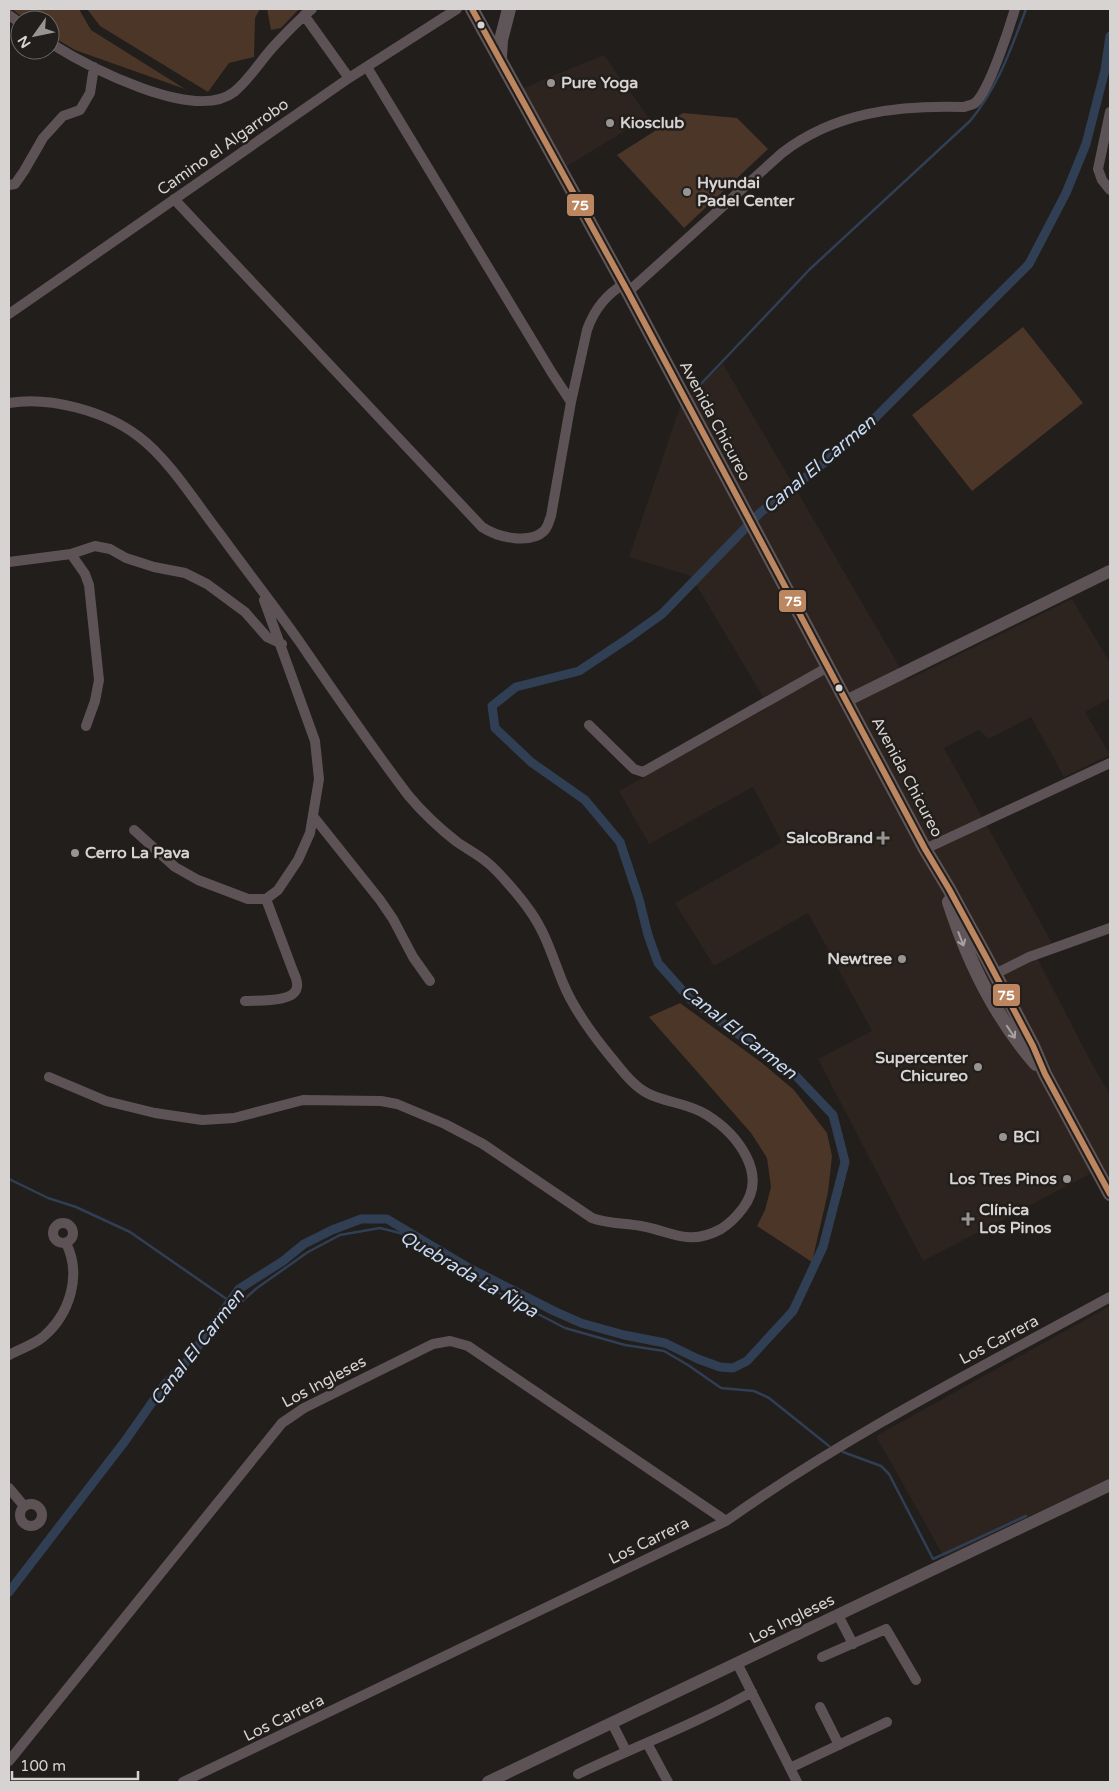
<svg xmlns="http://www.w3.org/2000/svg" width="1119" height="1791" viewBox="0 0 1119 1791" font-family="'Varela Round',sans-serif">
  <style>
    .built { fill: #2d241f }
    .green { fill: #4c3628 }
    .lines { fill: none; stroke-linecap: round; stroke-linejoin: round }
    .stream { stroke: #303f54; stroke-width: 2.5 }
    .canal { stroke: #303f54; stroke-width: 9 }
    .minor { stroke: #5d5356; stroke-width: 10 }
    .tertiary { stroke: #5d5356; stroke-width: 12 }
    .secondary { stroke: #605558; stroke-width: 14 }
    .bus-1-casing { stroke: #221e1b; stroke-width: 10 }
    .bus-1 { stroke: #bb8660; stroke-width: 6 }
    .oneway { stroke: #a7a1a1 }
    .bus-dot { fill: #d6d3d2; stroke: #221e1b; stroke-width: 2 }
    .poi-dot { fill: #979492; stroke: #221e1b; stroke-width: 2 }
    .labels { text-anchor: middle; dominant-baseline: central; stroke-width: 5; stroke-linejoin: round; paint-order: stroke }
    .poi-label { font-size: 16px; font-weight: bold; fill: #d6d3d2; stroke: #221e1b; text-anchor: start }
    .street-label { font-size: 16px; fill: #d6d3d2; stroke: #221e1b }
    .water-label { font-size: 18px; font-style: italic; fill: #c5daf6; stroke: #221e1b }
    .line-badge { stroke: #221e1b; stroke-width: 2 }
    .badge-label { font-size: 14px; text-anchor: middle; font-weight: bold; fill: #fff }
  </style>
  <rect width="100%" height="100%" fill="#211e1c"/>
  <path class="built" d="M604 55 648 117 567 166 521 89Z
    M723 364 907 680 1072 599 1110 663V698L1085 712 1110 755 1064 777 1031 717 989 739 979 730 944 748 1052 943 1033 950 1090 1060 1110 1095V1179L1103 1167 923 1261 818 1059 872 1031 808 913 714 966 675 903 782 842 753 787 649 844 619 791 769 707 691 576 629 557 681 404Z
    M1110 1306V1478L944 1557 876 1436Z"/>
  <path class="green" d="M12 9H79L91 30 185 89 75 50 50 35V20H26Z
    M87 9H260L255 18 254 57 229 63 208 92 100 26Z
    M267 9H299L281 28 271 30Z
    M683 113 737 118 768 149 684 228 617 155Z
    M1023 327 1083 403 972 491 912 415Z
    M680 1003 762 1063 794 1090 827 1133 832 1156 828 1192 812 1262 757 1226 765 1210 771 1187 767 1158 751 1133 649 1017Z"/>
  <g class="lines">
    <path class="stream" d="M698 387 810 269 970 121C998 87 1011 49 1026 9
      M9 1179 48 1198 76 1207 130 1232 228 1300 241 1302 257 1288 308 1252 340 1235 380 1228 400 1233 511 1300 565 1328 625 1345 664 1351 688 1365 721 1388 754 1391 769 1398 829 1446
      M843 1452 881 1466 889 1474 933 1559 1026 1516"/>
    <path class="canal" d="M9 1592 125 1441 165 1384 188 1360 239 1289 283 1261 304 1244 332 1230 361 1219H387L469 1268 554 1311 581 1323 624 1335 665 1343 698 1359 720 1367 733 1368 747 1361 793 1311 823 1247 845 1162 833 1115 796 1076 690 999 658 963 648 935 639 899 620 842 585 800 531 762 495 728 492 706 516 687 579 671 627 639 662 614 761 512 829 459 867 426 1029 264 1066 193 1086 144 1105 70 1110 36"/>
    <path class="minor" d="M9 15 20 23
      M304 15 349 78
      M50 43C87 66 194 123 234 92 250 79 260 61 274 46 286 33 298 20 312 9
      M367 67 552 373 571 402
      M1110 112 1098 169 1102 180 1110 190
      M9 185 15 184 24 171 43 138 63 116 80 110 90 93 94 67
      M174 199 482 527C497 537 529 545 544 531 548 527 549 521 551 516L571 402 587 330C594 310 605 295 624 284
      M628 292 782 153C835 112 898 105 964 107 967 106 972 105 975 103 989 91 1009 29 1015 9
      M9 314 349 78 457 9
      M9 403C49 396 105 411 138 436 169 459 196 503 220 534 246 570 273 604 299 641 334 692 370 745 408 795 423 813 439 828 457 842 467 849 479 855 488 863 500 873 521 898 530 911 546 933 553 959 563 983 574 1010 592 1034 610 1056 621 1069 632 1085 647 1093 666 1103 689 1103 707 1115 737 1134 769 1174 743 1208 737 1216 729 1224 721 1229 688 1247 671 1231 641 1226 624 1223 609 1224 592 1218L483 1144 445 1124 397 1104 381 1101 303 1100 234 1118 202 1120 155 1113 106 1101 49 1077
      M71 554 85 574 89 585 99 680 95 701 86 726
      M9 562 71 554 95 546 110 549 126 558 154 567 185 573 207 584 245 612 267 637 282 644
      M589 725 634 769 643 772 828 667
      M313 816 380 900 393 919 413 957 430 981
      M134 830 175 867 198 880 248 899H266L278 890 298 860 310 833 319 779 315 741 264 600
      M925 849 1110 763
      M995 974 1029 957 1110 928
      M245 1001C258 1000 295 1003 297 987 298 981 295 976 293 971L266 899
      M53 1233a10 10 0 1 1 20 0a10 10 0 1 1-20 0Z
      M9 1355C20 1349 33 1345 43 1337 70 1314 82 1275 66 1243
      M9 1488 24 1506
      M20 1515a11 11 0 1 1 22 0a11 11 0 1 1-22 0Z
      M838 1615 853 1644
      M822 1657 886 1629 916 1680
      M737 1663 797 1782
      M820 1707 839 1745
      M612 1723 626 1751
      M647 1743 668 1782
      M9 1761 282 1423 304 1408 433 1344 450 1341 468 1346 726 1521
      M790 1768 887 1722
      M578 1774C636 1746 696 1724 752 1692
      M183 1782 726 1521C847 1435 980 1368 1110 1297"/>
    <path class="tertiary" d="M846 701 1110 571
      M488 1782 1110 1485"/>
    <path class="secondary" d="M472 9 628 292 925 849 949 889 986 957 1033 1046 1045 1074 1110 1194
      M500 57 501 40 509 9
      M949 902C968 961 995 1017 1036 1064"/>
    <g class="bus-1-casing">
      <path id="bus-1" d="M472 9 628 292 925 849 949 889 986 957 1033 1046 1045 1074 1110 1194"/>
    </g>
    <use href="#bus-1" class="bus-1"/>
  </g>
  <defs><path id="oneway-shaft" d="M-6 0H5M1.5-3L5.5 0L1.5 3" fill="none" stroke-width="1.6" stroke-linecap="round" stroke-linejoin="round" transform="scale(1.25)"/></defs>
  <g class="oneway">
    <use href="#oneway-shaft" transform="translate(961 939) rotate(69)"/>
    <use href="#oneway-shaft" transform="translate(1011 1032) rotate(56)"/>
  </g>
  <g class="bus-dot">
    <circle cx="481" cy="25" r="4.5"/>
    <circle cx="839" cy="688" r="4.5"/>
  </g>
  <g class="poi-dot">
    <circle cx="551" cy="83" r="5"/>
    <circle cx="610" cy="123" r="5"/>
    <circle cx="687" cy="192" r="5"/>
    <path d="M880.5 830.5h5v5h5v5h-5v5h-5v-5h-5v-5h5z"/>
    <circle cx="75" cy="853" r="5"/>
    <circle cx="902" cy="959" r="5"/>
    <circle cx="978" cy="1067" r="5"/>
    <circle cx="1003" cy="1137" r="5"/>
    <circle cx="1067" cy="1179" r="5"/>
    <path d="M965.5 1211.5h5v5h5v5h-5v5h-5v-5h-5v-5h5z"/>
  </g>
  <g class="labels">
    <g class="poi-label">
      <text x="561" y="83">Pure Yoga</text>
      <text x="620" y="123">Kiosclub</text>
      <text x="697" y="183">Hyundai<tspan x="697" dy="18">Padel Center</tspan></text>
      <text x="873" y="838" text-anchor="end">SalcoBrand</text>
      <text x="85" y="853">Cerro La Pava</text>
      <text x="892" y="959" text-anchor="end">Newtree</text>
      <text x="968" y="1058" text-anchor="end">Supercenter<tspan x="968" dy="18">Chicureo</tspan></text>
      <text x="1013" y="1137">BCI</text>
      <text x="1057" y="1179" text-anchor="end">Los Tres Pinos</text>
      <text x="979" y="1210">Clínica<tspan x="979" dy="18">Los Pinos</tspan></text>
    </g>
    <g class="street-label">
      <text transform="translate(223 147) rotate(-35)">Camino el Algarrobo</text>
      <text transform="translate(715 421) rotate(62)">Avenida Chicureo</text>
      <text transform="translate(907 777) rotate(62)">Avenida Chicureo</text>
      <text transform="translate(999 1340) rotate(-28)">Los Carrera</text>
      <text transform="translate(324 1382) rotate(-28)">Los Ingleses</text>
      <text transform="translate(649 1541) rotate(-26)">Los Carrera</text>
      <text transform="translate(792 1619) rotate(-26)">Los Ingleses</text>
      <text transform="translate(284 1718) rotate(-26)">Los Carrera</text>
    </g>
    <g class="water-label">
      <text transform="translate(819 464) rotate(-40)">Canal El Carmen</text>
      <text transform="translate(739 1032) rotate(38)">Canal El Carmen</text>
      <text transform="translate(469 1274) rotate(30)">Quebrada La Ñipa</text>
      <text transform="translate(197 1347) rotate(-52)">Canal El Carmen</text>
    </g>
  </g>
  <g class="line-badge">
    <rect x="566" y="193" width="29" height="24" rx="5" fill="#bb8660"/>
    <rect x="778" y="589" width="29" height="24" rx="5" fill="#bb8660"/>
    <rect x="992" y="983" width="29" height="24" rx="5" fill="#bb8660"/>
  </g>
  <g class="badge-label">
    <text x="580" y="210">75</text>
    <text x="793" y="606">75</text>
    <text x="1006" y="1000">75</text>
  </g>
  <rect width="1119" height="1791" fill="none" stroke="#d6d3d2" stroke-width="20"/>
  <g transform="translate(35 35) rotate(237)"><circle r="24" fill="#221e1b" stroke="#6a6664"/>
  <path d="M0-4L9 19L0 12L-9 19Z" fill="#979492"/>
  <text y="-8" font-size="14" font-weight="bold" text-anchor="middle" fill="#d6d3d2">N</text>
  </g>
  <path d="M12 1771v8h126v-8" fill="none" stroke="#d6d3d2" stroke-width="2.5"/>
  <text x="20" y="1771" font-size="15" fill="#d6d3d2" stroke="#221e1b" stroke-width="4" paint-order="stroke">100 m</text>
</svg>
